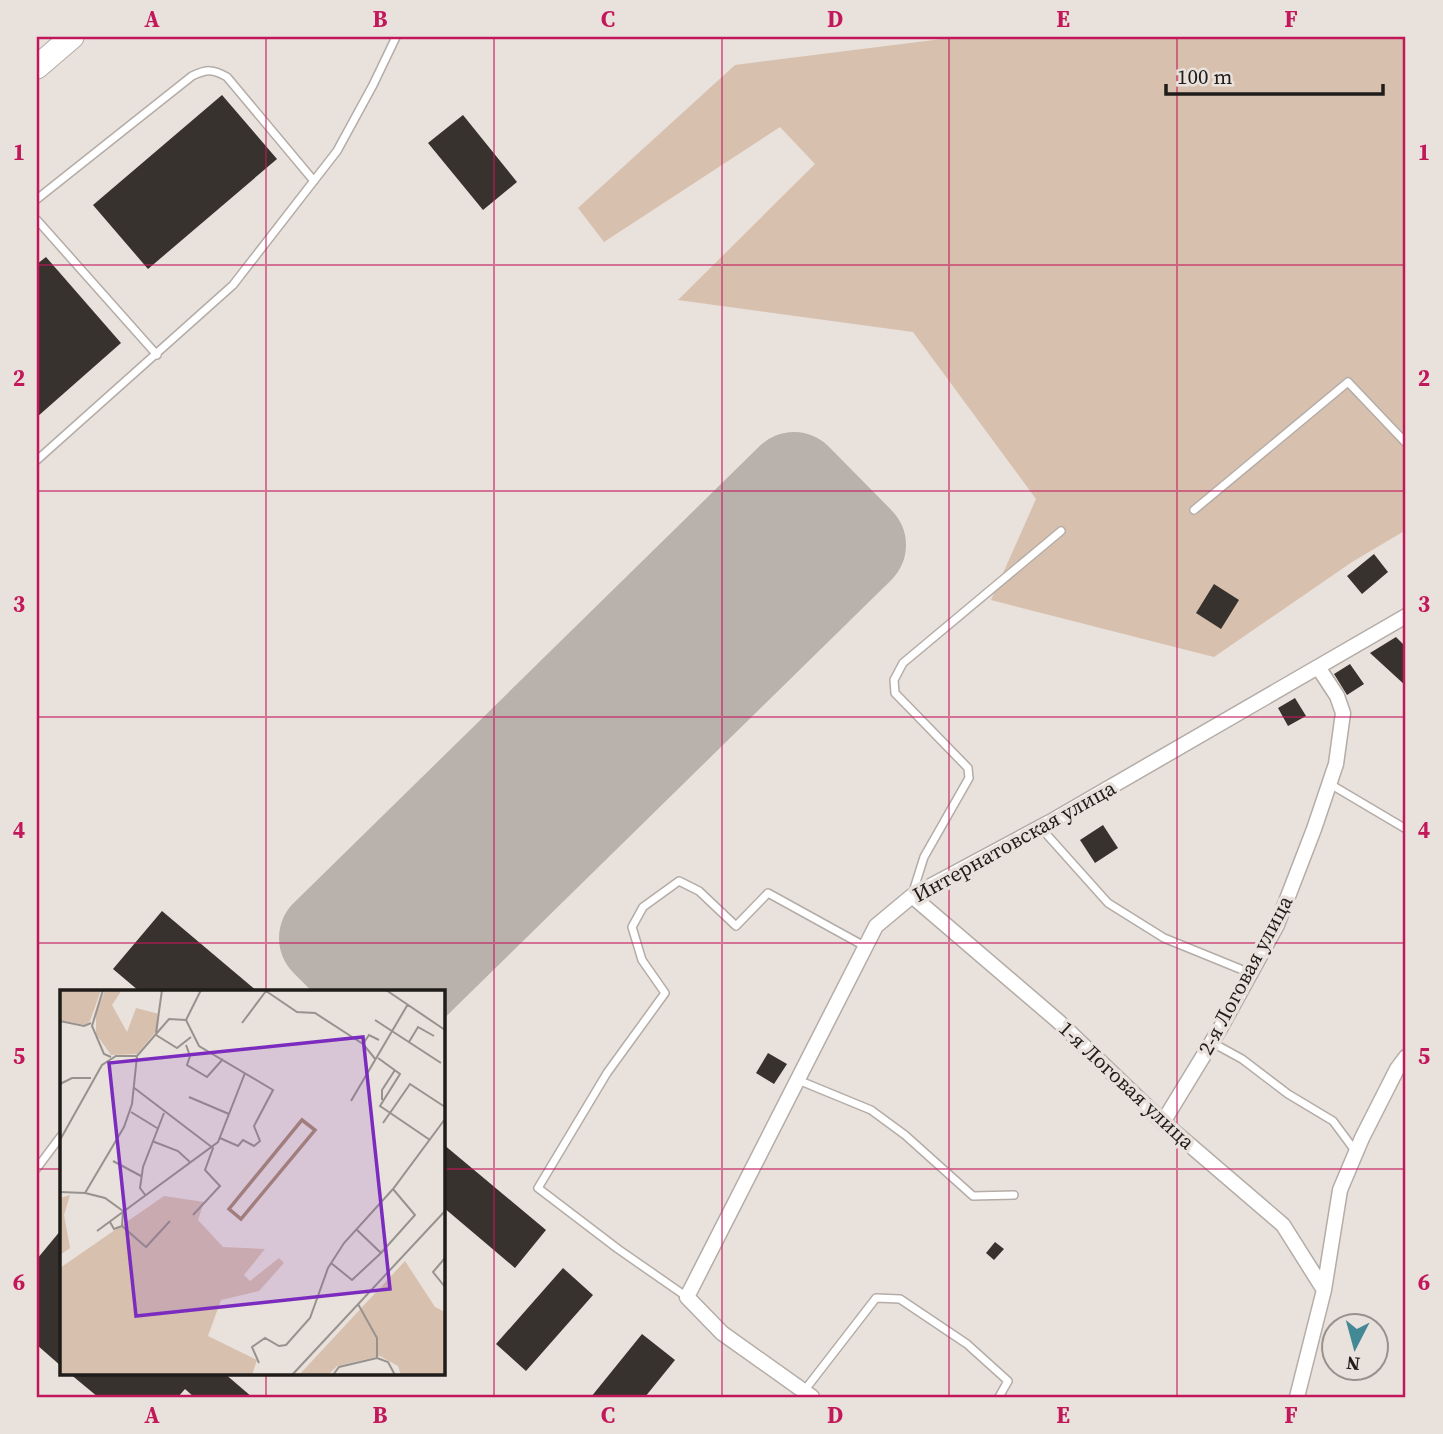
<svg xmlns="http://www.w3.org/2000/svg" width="1443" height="1434" viewBox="0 0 1443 1434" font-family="'Source Serif 4',serif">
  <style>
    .green { fill: #d8c0ae }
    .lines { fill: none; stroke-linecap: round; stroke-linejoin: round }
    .runway { stroke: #b8b1ac; stroke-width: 98 }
    .building { fill: #38322e }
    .lane-casing { stroke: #b4aca7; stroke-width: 10 }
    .street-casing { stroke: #b4aca7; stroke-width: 17 }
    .primary-casing { stroke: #b4aca7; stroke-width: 25 }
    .lane { stroke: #fff; stroke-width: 7 }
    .street { stroke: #fff; stroke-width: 14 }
    .primary { stroke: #fff; stroke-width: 23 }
    .grid { fill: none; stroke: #c2185b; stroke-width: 2; stroke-opacity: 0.55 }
    .labels { text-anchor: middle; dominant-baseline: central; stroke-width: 7; stroke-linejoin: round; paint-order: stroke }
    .street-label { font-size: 21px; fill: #1f1c1a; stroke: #e9e1db }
    .inset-river { fill: none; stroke: #a98c73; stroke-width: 3.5 }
    .inset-road { fill: none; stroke: #98928e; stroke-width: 2 }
    .view { fill: #7b2cbf; fill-opacity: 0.15; stroke: #7b2cbf; stroke-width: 3.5 }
    .inset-edge { fill: none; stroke: #1f1c1a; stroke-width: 3.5 }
    .neatline { fill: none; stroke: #c2185b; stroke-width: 2.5 }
    .grid-label { font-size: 23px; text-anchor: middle; font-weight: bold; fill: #c2185b }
  </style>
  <rect width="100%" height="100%" fill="#e9e1db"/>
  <path class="green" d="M958 37H1406V530L1352 562 1214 657 991 600 1036 499 913 332 678 300 815 164 780 127 604 242 578 208 735 65Z"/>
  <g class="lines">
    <path class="runway" d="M381 991 328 938 794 481 857 545 402 991"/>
  </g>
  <path class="building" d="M222 95 277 159 148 269 93 205Z
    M463 115 517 182 483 210 428 143Z
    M46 257 121 343 37 417V264Z
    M1374 554 1388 572 1362 594 1347 576Z
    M1214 584 1239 600 1221 629 1196 613Z
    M1396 637 1406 647V686L1370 653Z
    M1350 664 1364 684 1347 695 1334 674Z
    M1295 698 1306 716 1288 726 1278 708Z
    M1103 825 1118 848 1095 863 1080 840Z
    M162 911 257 991H139L113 969Z
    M768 1053 787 1064 774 1084 756 1073Z
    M443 1144 546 1230 515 1268 443 1207Z
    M61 1230V1366L37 1345V1259Z
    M995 1242 1004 1249 994 1260 986 1253Z
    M563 1268 593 1295 526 1371 496 1344Z
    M642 1334 675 1360 645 1397H591Z
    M69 1373H224L252 1397H194L185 1389 178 1397H98Z"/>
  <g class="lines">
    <g class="lane-casing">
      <path id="lane" d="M37 199 192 76C207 69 213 69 227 77L314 181
        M37 220 157 355
        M37 460 233 285 337 151 373 85 396 37
        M1194 510 1348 382 1406 443
        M1330 784 1406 829
        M1040 827 1108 903 1164 938 1250 973
        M912 895 924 857 969 778 968 768 895 693 894 680 903 663 1061 531
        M1211 1042 1242 1059 1288 1094 1333 1121 1356 1152
        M798 1080 871 1110 905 1135 973 1196 1014 1195
        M37 1168 61 1136
        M687 1297 618 1249 538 1188 607 1073 665 993 642 960 632 927 643 907 679 881 699 891 736 926 768 893 866 947
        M804 1391 876 1298 900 1299 967 1344 1008 1381 999 1397"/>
    </g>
    <g class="street-casing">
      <path id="street" d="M912 896 1058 1021 1163 1122 1283 1225 1324 1290
        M1163 1122 1221 1027 1277 925 1314 829 1336 764 1343 713 1337 696 1318 667
        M812 1397 722 1333 687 1297 876 926 912 896 1050 822 1406 616
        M1297 1397 1324 1290 1340 1190 1362 1138 1397 1069 1406 1057"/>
    </g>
    <g class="primary-casing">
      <path id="primary" d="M37 67 72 37"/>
    </g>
    <use href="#lane" class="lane"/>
    <use href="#street" class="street"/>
    <use href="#primary" class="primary"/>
  </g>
  <path class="grid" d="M266 37V991M494 37V1397M722 37V1397M949 37V1397M1177 37V1397M37 265H1406M37 491H1406M37 717H1406M37 943H1406M37 1169H61M443 1169H1406M266 1373V1397"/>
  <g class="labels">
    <g class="street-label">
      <text transform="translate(1014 841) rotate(-29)">Интернатовская улица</text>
      <text transform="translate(1245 975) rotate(-62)">2-я Логовая улица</text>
      <text transform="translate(1127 1085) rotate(43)">1-я Логовая улица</text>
    </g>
  </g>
  <g transform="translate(60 990)">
    <rect width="385" height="385" fill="#e9e1db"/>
    <path d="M0 0H41L30 31 25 35 0 30ZM45 0H62L52 15 67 42 76 18 99 24 98 39 77 64 51 65 36 44V23ZM10 205 4 225 10 258 0 265V208ZM104 206 144 212 138 230 163 257 205 259 184 285 190 291 219 268 224 273 199 301 161 310 148 346 197 370 192 385H0V278ZM345 271 375 317 385 322V385H341L338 376 320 366 277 376 268 385H239Z" fill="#d8c0ae"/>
    <path class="inset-river" d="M242 130 255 140 181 229 169 219Z"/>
    <path class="inset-road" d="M43 0 32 36 44 64 51 67M326 0 385 40M126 30 139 56 213 100 194 136 200 151 194 156 183 150 178 156 160 148M126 30 141 0M315 30 381 73M0 31 24 36 31 33M182 33 206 1 237 22 255 23 303 54M96 43 102 0M96 45 117 58 131 47M349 52 358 37 374 46M126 55 130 66 127 75 147 87 163 69M318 68 340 84 320 116 370 150M316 70 303 54 309 45 319 50M0 94 12 88H31M73 97 153 158 145 180 160 196 133 225M129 107 169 124M322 110V100L335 80M291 111 348 14M71 122 97 138M323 133 350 94 385 117M0 150 42 75 56 66H77L109 29 126 30M92 151 118 161 131 173M53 171 81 186M0 202 25 203M25 203 64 137 72 114 77 66M25 203 45 208 63 221M86 206 80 198 83 177 104 123M50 232 54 239 62 236 63 222M62 236 86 257 110 231M37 241 158 152 185 83M321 263 355 225 333 199M385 268 373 282 385 297M271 273 292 290 321 263 296 239M298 314 317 348V368L328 372 335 385M199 373 192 357 205 348 219 356 226 355 250 328 268 278 284 253 333 199 385 129M232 385 385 221M273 385 279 377 317 368"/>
    <path class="view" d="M303 47 330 299 76 326 49 73Z"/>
    <rect width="385" height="385" class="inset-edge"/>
  </g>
  <rect width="1443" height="1434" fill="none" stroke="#e9e1db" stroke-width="77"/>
  <g transform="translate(1355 1347) rotate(186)"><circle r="33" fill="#e9e1db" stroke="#98928e" stroke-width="2"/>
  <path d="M0-5L12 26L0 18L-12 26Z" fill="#438895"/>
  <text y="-10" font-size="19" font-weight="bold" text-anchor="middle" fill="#1f1c1a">N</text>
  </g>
  <path d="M1166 84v10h217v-10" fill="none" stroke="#1f1c1a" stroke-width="3.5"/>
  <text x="1177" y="84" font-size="21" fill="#1f1c1a" stroke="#e9e1db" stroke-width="5" paint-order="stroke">100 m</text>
  <rect x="38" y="38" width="1366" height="1358" class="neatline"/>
  <g class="grid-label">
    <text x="152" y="27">A</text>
    <text x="380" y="27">B</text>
    <text x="608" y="27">C</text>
    <text x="835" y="27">D</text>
    <text x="1063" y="27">E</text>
    <text x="1291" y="27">F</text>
    <text x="19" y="160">1</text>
    <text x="1424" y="160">1</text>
    <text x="19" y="386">2</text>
    <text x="1424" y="386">2</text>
    <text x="19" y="612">3</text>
    <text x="1424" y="612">3</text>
    <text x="19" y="838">4</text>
    <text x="1424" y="838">4</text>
    <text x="19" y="1064">5</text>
    <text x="1424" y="1064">5</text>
    <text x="19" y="1290">6</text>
    <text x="1424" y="1290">6</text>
    <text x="152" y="1423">A</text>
    <text x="380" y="1423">B</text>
    <text x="608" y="1423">C</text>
    <text x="835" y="1423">D</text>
    <text x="1063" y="1423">E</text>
    <text x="1291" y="1423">F</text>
  </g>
</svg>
